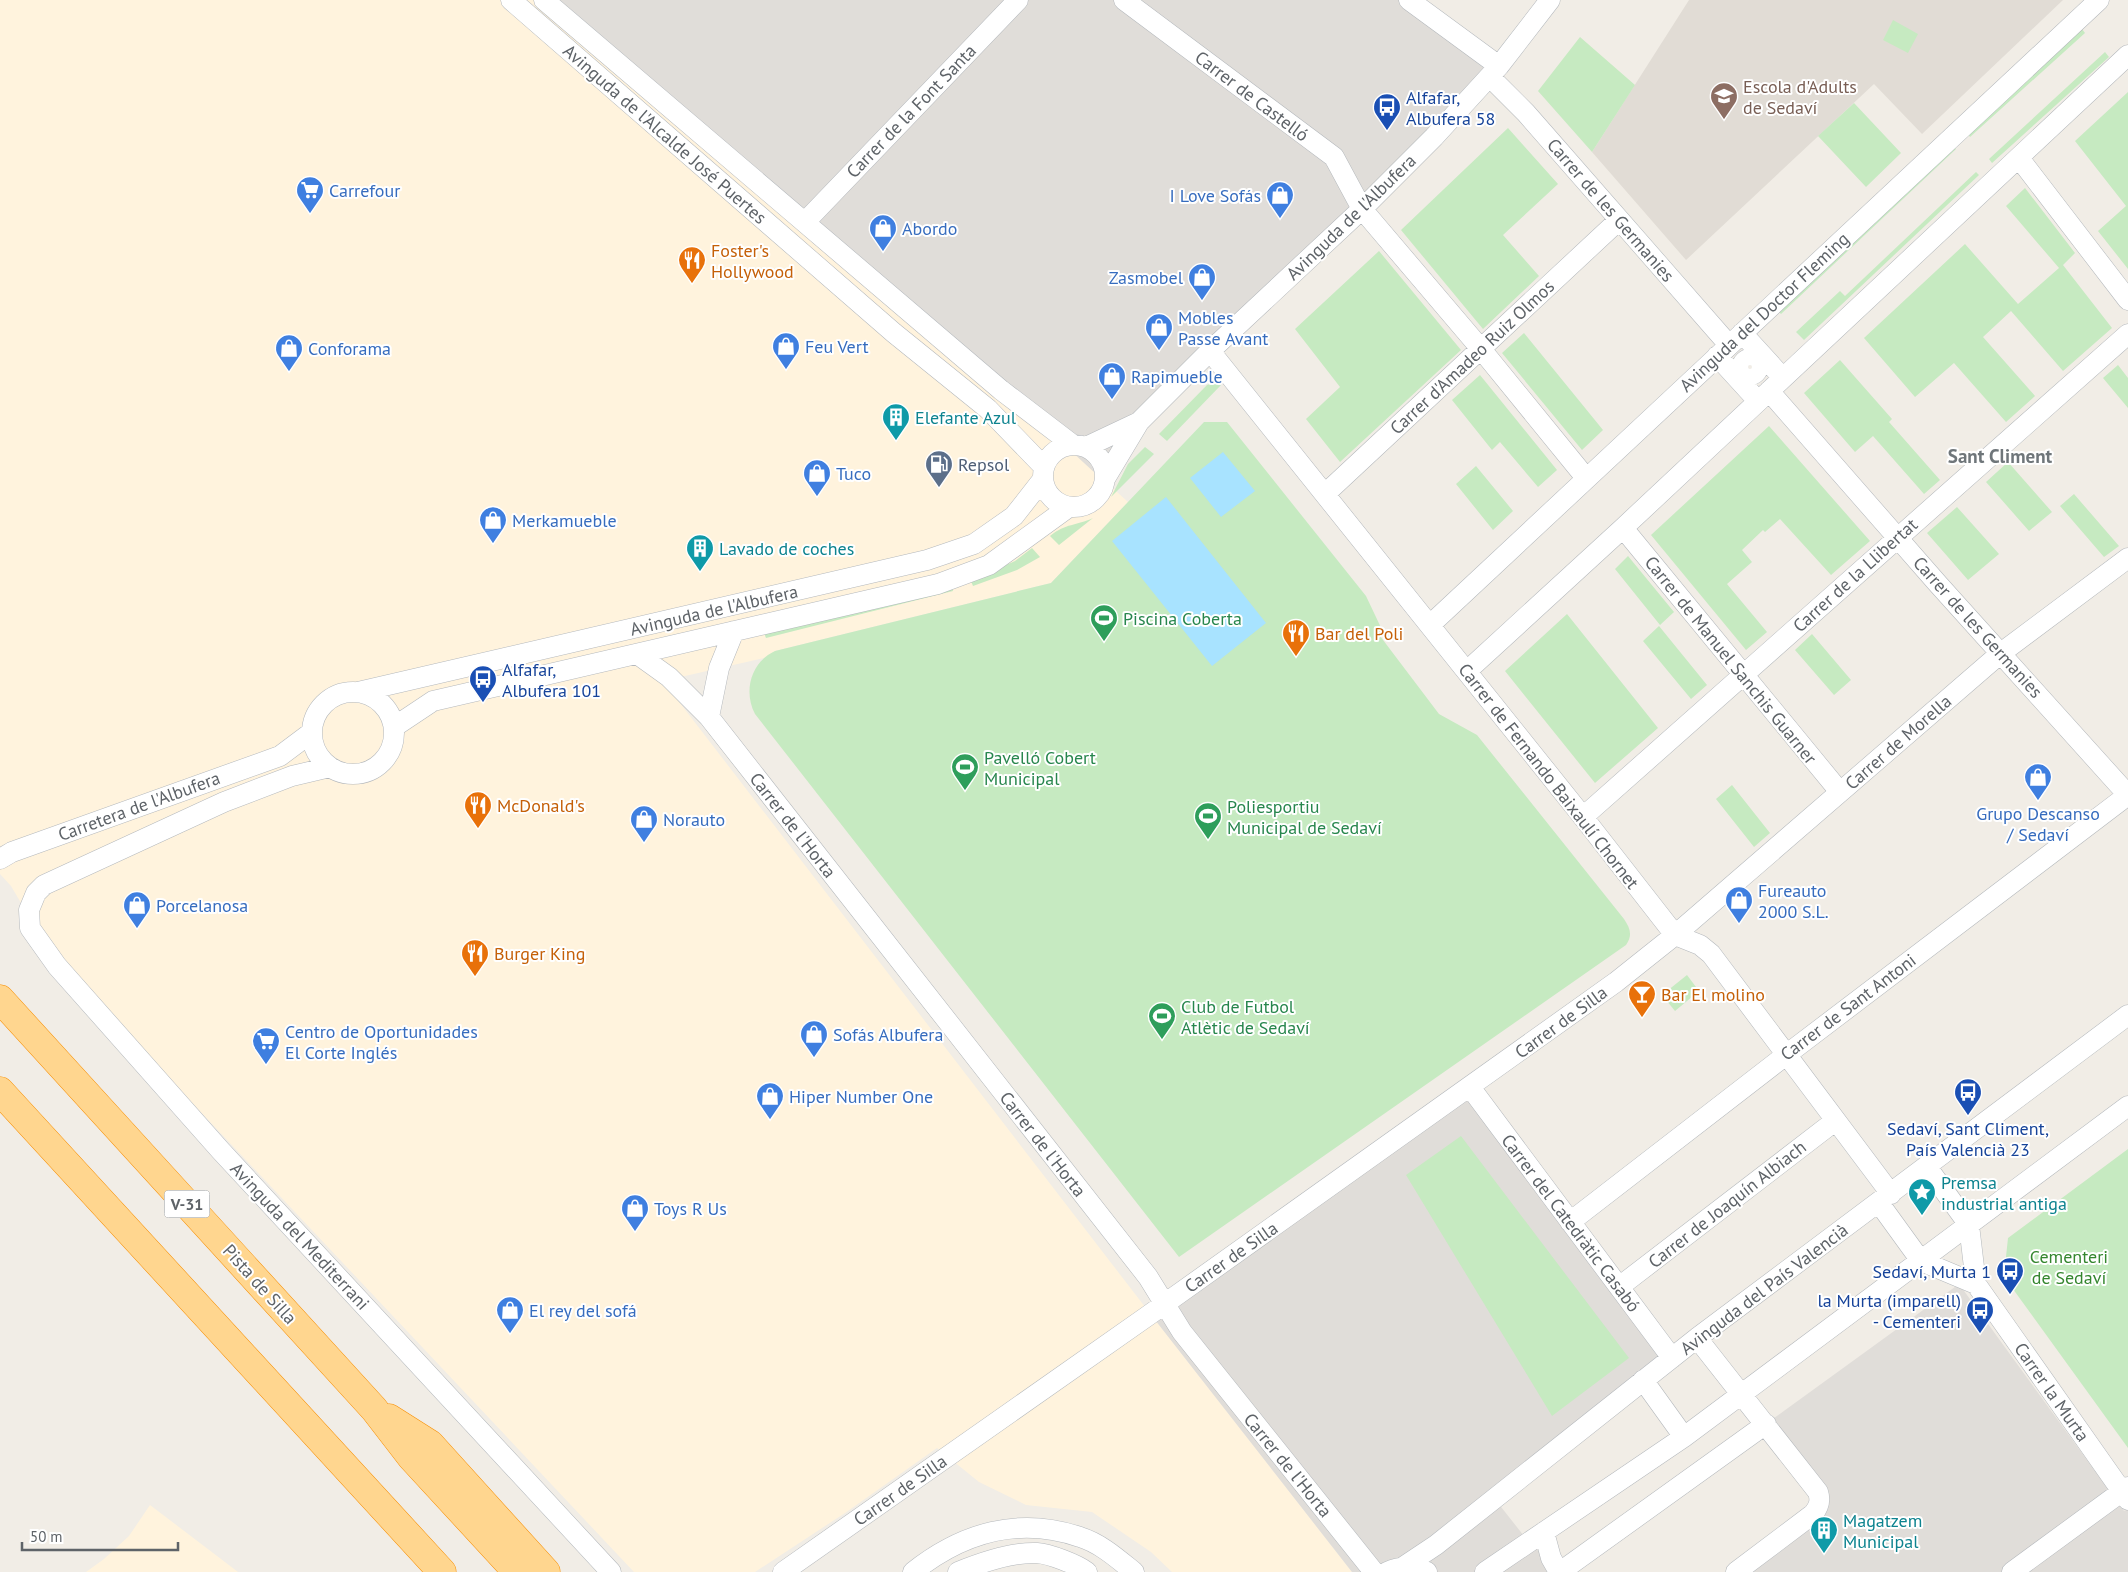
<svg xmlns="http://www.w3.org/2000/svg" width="2128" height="1572" viewBox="0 0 2128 1572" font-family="'PT Sans',sans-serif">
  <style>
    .commercial { fill: #fff3dd }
    .industrial { fill: #e0ddd9 }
    .education { fill: #e1dcd5 }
    .green { fill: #c6eac1 }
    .water { fill: #a8e3ff }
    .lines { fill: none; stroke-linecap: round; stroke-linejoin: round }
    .minor-casing { stroke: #b4b8bc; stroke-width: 21 }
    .highway-casing { stroke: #f78e00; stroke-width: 29 }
    .minor { stroke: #fff; stroke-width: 20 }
    .highway { stroke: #ffd68f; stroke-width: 28 }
    .labels { text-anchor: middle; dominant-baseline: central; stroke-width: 4; stroke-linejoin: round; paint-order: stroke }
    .shield { fill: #fff; stroke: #8e9295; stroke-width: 1 }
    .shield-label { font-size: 16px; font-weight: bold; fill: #5e6368 }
    .education-label { font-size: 18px; fill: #785e54; stroke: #fff; text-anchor: start }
    .street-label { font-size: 18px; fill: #5e6368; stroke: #fff }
    .transit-label { font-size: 18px; fill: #164399; stroke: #fff; text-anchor: start }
    .shop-label { font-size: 18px; fill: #366cbe; stroke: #fff; text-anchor: start }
    .food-label { font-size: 18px; fill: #c56008; stroke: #fff; text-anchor: start }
    .culture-label { font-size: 18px; fill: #0d838f; stroke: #fff; text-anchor: start }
    .service-label { font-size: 18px; fill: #4e5e75; stroke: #fff; text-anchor: start }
    .leisure-label { font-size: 18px; fill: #27864d; stroke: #fff; text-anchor: start }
    .park-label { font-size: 18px; fill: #34862e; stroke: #fff }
    .neighbourhood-label { font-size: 19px; font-weight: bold; fill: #6f767a; stroke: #fff }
  </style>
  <rect width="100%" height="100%" fill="#f1ede6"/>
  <path class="commercial" d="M0 0H560L981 368 1128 502 1051 583 775 651 764 658 663 681 1152 1316 1352 1572H1172L1151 1552 1092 1512 1026 1505 979 1482 937 1448 845 1513 755 1572H634L50 952 11 886 0 874Z
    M150 1505 221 1559 238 1572H86L104 1559 129 1536Z"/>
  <path class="industrial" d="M560 0H1409L1497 64 1139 422 1096 474 981 368Z
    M1470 1087 1672 1358 1494 1498 1524 1536 1559 1572H1352L1152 1316Z
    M1959 1284 2124 1511 2128 1509V1572H1736L1818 1508 1766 1424Z"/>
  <path class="education" d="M1689 0H2063L1922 134 1874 84 1686 260 1592 152Z"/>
  <path class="green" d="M1893 20 1918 34 1908 53 1883 40Z
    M2082 29 2085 33 1970 137 1968 134Z
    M1580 37 1635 85 1592 152 1538 91Z
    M2105 52 2109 57 1992 163 1989 159Z
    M2128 92V269L2098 231 2126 206 2075 141Z
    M1854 103 1901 153 1866 187 1818 136Z
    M1508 128 1558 184 1503 235 1539 276 1483 329 1401 230Z
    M1953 146 1956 149 1781 314 1779 312Z
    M1976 172 1979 175 1804 340 1796 332 1840 291 1845 296Z
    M2025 188 2075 253 2063 265 2112 328 2063 371 2011 311 1983 337 2035 396 2006 422 1954 363 1915 397 1864 338 1965 244 2018 304 2059 268 2006 206Z
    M1379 251 1461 350 1340 462 1306 419 1340 387 1295 329Z
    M1524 333 1603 430 1582 450 1502 353Z
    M1840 360 1892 419 1889 422 1940 480 1924 494 1873 436 1855 452 1804 393Z
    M2118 365 2128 378V408L2103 378Z
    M1480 375 1557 470 1538 487 1500 442 1492 450 1452 400Z
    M1213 383 1221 385 1167 441 1159 434 1207 385Z
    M1204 422H1227L1366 596 1384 634 1380 636 1439 714 1477 735 1624 919C1630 928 1633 935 1626 945L1179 1257 755 714C743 691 751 662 775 651L1051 583Z
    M1769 426 1870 541 1831 575 1780 519 1765 532 1763 530 1742 550 1752 562 1727 584 1767 632 1746 650 1651 535Z
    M1145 447 1154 454 1111 497 1128 464Z
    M2008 462 2052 512 2029 531 1986 482Z
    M1476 466 1513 511 1493 530 1456 484Z
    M2074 494 2119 546 2104 557 2060 506Z
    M1957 507 1999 554 1968 580 1927 533Z
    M1093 518 1059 545 1050 536C1066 523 1076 526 1093 518Z
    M1032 548 1040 557 1017 570 973 586 971 581 1015 561Z
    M1628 556 1674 612 1660 625 1615 569Z
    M952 587 953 591 766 638 764 633Z
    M1567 614 1658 728 1595 783 1505 671Z
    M1659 626 1707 685 1691 699 1643 641Z
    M1812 634 1851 680 1834 695 1795 650Z
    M1732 785 1770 833 1754 847 1716 799Z
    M1687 975 1699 991 1675 1011 1662 995Z
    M1461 1136 1629 1358 1552 1416 1406 1175Z
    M2128 1149V1448L2005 1278 2010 1274 2005 1266 2008 1238Z"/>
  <path class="water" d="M1223 452 1255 491 1221 517 1190 478Z
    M1166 497 1266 623 1212 666 1112 541Z"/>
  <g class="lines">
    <g class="minor-casing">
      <path id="minor" d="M511 0 894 333 988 409 1044 467
        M544 0 1001 390 1073 445
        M1124 0 1334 157 1362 209 1481 349 1586 478
        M1409 0 1499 66
        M1490 77 1526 113 1729 345
        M2019 158 2128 300
        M805 222 1018 0
        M1742 333 1783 378
        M1210 351 1583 817 1675 935 1700 945 1711 954 1891 1194
        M1717 356 1758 401
        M1742 367a8 8 0 1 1 16 0a8 8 0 1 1-16 0Z
        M1769 391 1938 584 2128 795
        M1043 476a31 31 0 1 1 62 0a31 31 0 1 1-62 0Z
        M1086 447 1139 422
        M1106 477 1139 422 1210 351 1362 209 1434 137 1499 66 1550 0
        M1325 494 1619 220
        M1623 528 1840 792
        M1430 625 2099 0
        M637 654 669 677 709 717 1148 1277 1182 1332 1374 1572
        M1467 671 1623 528 2128 55
        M358 692 927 560 974 544 1014 516 1043 479
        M312 733a41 41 0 1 1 82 0a41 41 0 1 1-82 0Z
        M709 717 719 668 734 631
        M394 727 433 701 938 584 989 565 1069 507
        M330 767 292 776 224 802 44 885 36 893 29 910 30 928 57 966 221 1151 611 1572
        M1583 817 2128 334
        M0 859 12 852 280 756 312 732
        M1470 1087 1672 1358
        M1927 1167 1969 1225 1976 1284
        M1879 1203 1921 1261
        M1570 1222 1786 1055 2128 795
        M1921 1261 1976 1284 2128 1500
        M1619 1287 1835 1121
        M1697 1338 1818 1492C1821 1501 1819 1507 1813 1514L1736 1572
        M1643 1380 1684 1437
        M1544 1532 1551 1558 1559 1572
        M1403 1567 1436 1545 1697 1338 2128 1015
        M783 1572 1149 1315 1616 982 1675 935 2001 653 2128 558
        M913 1572C962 1533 1019 1516 1080 1537 1100 1543 1118 1559 1134 1572
        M958 1572C980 1563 1013 1552 1037 1553 1050 1554 1076 1564 1087 1572
        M1387 1572C1400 1566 1415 1566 1427 1572
        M1485 1572 1684 1437 2128 1106
        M1560 1572 1766 1424
        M2012 1572 2128 1487"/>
    </g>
    <g class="highway-casing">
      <path id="highway" d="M0 999 374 1409 411 1457 517 1572
        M0 1091 442 1572
        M389 1418 430 1444 546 1572"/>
    </g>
    <use href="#minor" class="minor"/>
    <use href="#highway" class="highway"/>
  </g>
  <defs>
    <g id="school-pin" transform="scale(1.4375)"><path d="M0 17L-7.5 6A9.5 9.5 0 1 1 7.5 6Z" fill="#8d6e63" stroke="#fff"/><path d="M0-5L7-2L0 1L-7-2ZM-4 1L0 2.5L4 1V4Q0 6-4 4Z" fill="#fff"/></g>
    <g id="bus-pin" transform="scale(1.4375)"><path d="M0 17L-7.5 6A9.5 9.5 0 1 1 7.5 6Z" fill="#1a4fb4" stroke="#fff"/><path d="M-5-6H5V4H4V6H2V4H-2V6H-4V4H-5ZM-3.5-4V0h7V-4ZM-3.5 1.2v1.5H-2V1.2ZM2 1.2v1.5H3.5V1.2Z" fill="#fff"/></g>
    <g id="supermarket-pin" transform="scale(1.4375)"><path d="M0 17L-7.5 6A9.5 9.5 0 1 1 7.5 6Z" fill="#3f7fe0" stroke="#fff"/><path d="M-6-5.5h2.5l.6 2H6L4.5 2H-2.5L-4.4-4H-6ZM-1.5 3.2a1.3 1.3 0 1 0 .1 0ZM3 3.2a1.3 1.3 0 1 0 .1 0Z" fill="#fff"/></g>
    <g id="shop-pin" transform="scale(1.4375)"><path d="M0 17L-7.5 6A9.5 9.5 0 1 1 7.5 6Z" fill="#3f7fe0" stroke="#fff"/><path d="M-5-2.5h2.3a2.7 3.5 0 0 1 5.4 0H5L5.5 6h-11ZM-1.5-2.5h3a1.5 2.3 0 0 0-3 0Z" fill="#fff"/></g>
    <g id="restaurant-pin" transform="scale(1.4375)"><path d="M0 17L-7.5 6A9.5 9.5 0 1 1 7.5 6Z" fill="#e8710a" stroke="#fff"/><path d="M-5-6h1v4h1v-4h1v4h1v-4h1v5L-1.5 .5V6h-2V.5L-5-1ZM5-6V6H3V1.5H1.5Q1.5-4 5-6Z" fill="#fff"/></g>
    <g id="building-pin" transform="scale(1.4375)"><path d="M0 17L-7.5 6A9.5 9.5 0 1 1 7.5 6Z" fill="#0f9aa8" stroke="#fff"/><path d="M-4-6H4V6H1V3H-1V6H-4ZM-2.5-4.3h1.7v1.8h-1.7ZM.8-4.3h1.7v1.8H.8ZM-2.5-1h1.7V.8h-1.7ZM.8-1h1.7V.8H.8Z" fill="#fff"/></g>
    <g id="fuel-pin" transform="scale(1.4375)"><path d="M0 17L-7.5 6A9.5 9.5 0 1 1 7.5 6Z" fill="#5c6f8a" stroke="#fff"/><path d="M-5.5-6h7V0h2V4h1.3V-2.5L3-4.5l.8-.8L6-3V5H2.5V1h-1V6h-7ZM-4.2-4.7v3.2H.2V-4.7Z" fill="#fff"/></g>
    <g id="stadium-pin" transform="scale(1.4375)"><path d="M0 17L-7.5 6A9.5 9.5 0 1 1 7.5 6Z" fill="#2e9e5b" stroke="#fff"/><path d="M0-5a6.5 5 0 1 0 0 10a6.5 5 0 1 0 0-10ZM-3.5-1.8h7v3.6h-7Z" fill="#fff"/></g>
    <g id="bar-pin" transform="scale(1.4375)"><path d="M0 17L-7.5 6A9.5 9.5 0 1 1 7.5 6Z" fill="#e8710a" stroke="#fff"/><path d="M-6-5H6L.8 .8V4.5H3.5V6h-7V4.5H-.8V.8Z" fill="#fff"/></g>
    <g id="sight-pin" transform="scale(1.4375)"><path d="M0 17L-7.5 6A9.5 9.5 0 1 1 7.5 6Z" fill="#0f9aa8" stroke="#fff"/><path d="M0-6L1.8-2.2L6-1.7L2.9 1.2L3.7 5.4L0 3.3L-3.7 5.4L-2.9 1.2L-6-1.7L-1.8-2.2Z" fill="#fff"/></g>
  </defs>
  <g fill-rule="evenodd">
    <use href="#school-pin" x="1724" y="96"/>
    <use href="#bus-pin" x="1387" y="107"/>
    <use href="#supermarket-pin" x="310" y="190"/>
    <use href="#shop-pin" x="1280" y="195"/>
    <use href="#shop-pin" x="883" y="228"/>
    <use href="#restaurant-pin" x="692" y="260"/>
    <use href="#shop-pin" x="1202" y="277"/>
    <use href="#shop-pin" x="1159" y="327"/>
    <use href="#shop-pin" x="786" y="346"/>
    <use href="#shop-pin" x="289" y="348"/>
    <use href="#shop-pin" x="1112" y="376"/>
    <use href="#building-pin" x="896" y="417"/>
    <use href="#fuel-pin" x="939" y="464"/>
    <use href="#shop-pin" x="817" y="473"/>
    <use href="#shop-pin" x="493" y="520"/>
    <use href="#building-pin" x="700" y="548"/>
    <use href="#stadium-pin" x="1104" y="618"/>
    <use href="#restaurant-pin" x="1296" y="633"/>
    <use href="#bus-pin" x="483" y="679"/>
    <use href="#stadium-pin" x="965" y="767"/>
    <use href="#shop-pin" x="2038" y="777"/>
    <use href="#restaurant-pin" x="478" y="805"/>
    <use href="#stadium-pin" x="1208" y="816"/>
    <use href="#shop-pin" x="644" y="819"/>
    <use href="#shop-pin" x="1739" y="900"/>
    <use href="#shop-pin" x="137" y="905"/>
    <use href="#restaurant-pin" x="475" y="953"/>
    <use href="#bar-pin" x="1642" y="994"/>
    <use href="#stadium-pin" x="1162" y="1016"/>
    <use href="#shop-pin" x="814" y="1034"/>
    <use href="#supermarket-pin" x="266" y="1041"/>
    <use href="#bus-pin" x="1968" y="1092"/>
    <use href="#shop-pin" x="770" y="1096"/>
    <use href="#sight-pin" x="1922" y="1192"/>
    <use href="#shop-pin" x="635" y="1208"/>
    <use href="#bus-pin" x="2010" y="1271"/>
    <use href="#shop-pin" x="510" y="1310"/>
    <use href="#bus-pin" x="1980" y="1310"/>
    <use href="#building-pin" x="1824" y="1530"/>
  </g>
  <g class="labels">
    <rect class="shield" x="164.5" y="1190.5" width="45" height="27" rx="4"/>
    <g class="shield-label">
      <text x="187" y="1204">V-31</text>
    </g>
    <g class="education-label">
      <text x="1743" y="86">Escola d'Adults<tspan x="1743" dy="21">de Sedaví</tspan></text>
    </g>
    <g class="street-label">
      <text transform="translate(1252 96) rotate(37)">Carrer de Castelló</text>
      <text transform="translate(911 111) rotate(-46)">Carrer de la Font Santa</text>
      <text transform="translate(665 134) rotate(41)">Avinguda de l'Alcalde José Puertes</text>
      <text transform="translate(1611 210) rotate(49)">Carrer de les Germanies</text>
      <text transform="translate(1351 217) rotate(-44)">Avinguda de l'Albufera</text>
      <text transform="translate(1764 312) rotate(-43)">Avinguda del Doctor Fleming</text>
      <text transform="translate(1472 357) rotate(-43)">Carrer d'Amadeo Ruiz Olmos</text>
      <text transform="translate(1855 575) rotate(-42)">Carrer de la Llibertat</text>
      <text transform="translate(714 610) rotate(-13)">Avinguda de l'Albufera</text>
      <text transform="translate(1978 627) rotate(48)">Carrer de les Germanies</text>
      <text transform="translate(1731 660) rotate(51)">Carrer de Manuel Sanchis Guarner</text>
      <text transform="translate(1898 742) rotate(-41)">Carrer de Morella</text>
      <text transform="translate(1549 776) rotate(52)">Carrer de Fernando Baixaulí Chornet</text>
      <text transform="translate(139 806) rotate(-20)">Carretera de l'Albufera</text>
      <text transform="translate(793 825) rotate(52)">Carrer de l'Horta</text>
      <text transform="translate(1848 1007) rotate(-37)">Carrer de Sant Antoni</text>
      <text transform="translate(1561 1022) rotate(-36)">Carrer de Silla</text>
      <text transform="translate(1043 1144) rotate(52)">Carrer de l'Horta</text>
      <text transform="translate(1727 1204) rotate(-38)">Carrer de Joaquín Albiach</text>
      <text transform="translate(1571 1223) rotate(53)">Carrer del Catedràtic Casabó</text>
      <text transform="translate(300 1236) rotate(47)">Avinguda del Mediterrani</text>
      <text transform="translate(1231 1257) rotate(-35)">Carrer de Silla</text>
      <text transform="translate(260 1284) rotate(48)">Pista de Silla</text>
      <text transform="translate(1764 1289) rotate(-37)">Avinguda del País Valencià</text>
      <text transform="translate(2052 1392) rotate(55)">Carrer la Murta</text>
      <text transform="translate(1288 1465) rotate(51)">Carrer de l'Horta</text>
      <text transform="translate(900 1490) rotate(-35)">Carrer de Silla</text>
    </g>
    <g class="transit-label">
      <text x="1406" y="97">Alfafar,<tspan x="1406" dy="21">Albufera 58</tspan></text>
      <text x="502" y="669">Alfafar,<tspan x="502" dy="21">Albufera 101</tspan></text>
      <text x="1968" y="1128" text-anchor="middle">Sedaví, Sant Climent,<tspan x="1968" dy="21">País Valencià 23</tspan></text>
      <text x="1991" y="1271" text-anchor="end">Sedaví, Murta 1</text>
      <text x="1961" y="1300" text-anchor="end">la Murta (imparell)<tspan x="1961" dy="21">- Cementeri</tspan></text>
    </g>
    <g class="shop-label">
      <text x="329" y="190">Carrefour</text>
      <text x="1261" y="195" text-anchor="end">I Love Sofás</text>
      <text x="902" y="228">Abordo</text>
      <text x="1183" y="277" text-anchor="end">Zasmobel</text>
      <text x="1178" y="317">Mobles<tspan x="1178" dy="21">Passe Avant</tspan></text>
      <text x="805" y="346">Feu Vert</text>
      <text x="308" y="348">Conforama</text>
      <text x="1131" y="376">Rapimueble</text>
      <text x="836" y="473">Tuco</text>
      <text x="512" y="520">Merkamueble</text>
      <text x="2038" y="813" text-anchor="middle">Grupo Descanso<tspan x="2038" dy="21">/ Sedaví</tspan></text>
      <text x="663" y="819">Norauto</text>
      <text x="1758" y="890">Fureauto<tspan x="1758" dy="21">2000 S.L.</tspan></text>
      <text x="156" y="905">Porcelanosa</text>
      <text x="285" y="1031">Centro de Oportunidades<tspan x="285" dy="21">El Corte Inglés</tspan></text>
      <text x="833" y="1034">Sofás Albufera</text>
      <text x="789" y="1096">Hiper Number One</text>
      <text x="654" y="1208">Toys R Us</text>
      <text x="529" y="1310">El rey del sofá</text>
    </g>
    <g class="food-label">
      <text x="711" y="250">Foster's<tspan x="711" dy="21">Hollywood</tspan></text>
      <text x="1315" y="633">Bar del Poli</text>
      <text x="497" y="805">McDonald's</text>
      <text x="494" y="953">Burger King</text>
      <text x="1661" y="994">Bar El molino</text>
    </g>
    <g class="culture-label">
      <text x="915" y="417">Elefante Azul</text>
      <text x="719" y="548">Lavado de coches</text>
      <text x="1941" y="1182">Premsa<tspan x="1941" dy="21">industrial antiga</tspan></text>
      <text x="1843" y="1520">Magatzem<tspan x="1843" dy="21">Municipal</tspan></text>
    </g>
    <g class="service-label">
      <text x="958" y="464">Repsol</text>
    </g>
    <g class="leisure-label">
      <text x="1123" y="618">Piscina Coberta</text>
      <text x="984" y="757">Pavelló Cobert<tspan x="984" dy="21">Municipal</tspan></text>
      <text x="1227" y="806">Poliesportiu<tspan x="1227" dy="21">Municipal de Sedaví</tspan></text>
      <text x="1181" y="1006">Club de Futbol<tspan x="1181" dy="21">Atlètic de Sedaví</tspan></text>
    </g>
    <g class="park-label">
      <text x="2069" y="1256">Cementeri<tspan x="2069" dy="21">de Sedaví</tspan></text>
    </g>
    <g class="neighbourhood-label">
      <text x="2000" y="456">Sant Climent</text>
    </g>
  </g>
  <path d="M22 1542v8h156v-8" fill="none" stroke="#5e6368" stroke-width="2.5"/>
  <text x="30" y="1542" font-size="15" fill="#5e6368" stroke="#ffffff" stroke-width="4" paint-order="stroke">50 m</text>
</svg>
